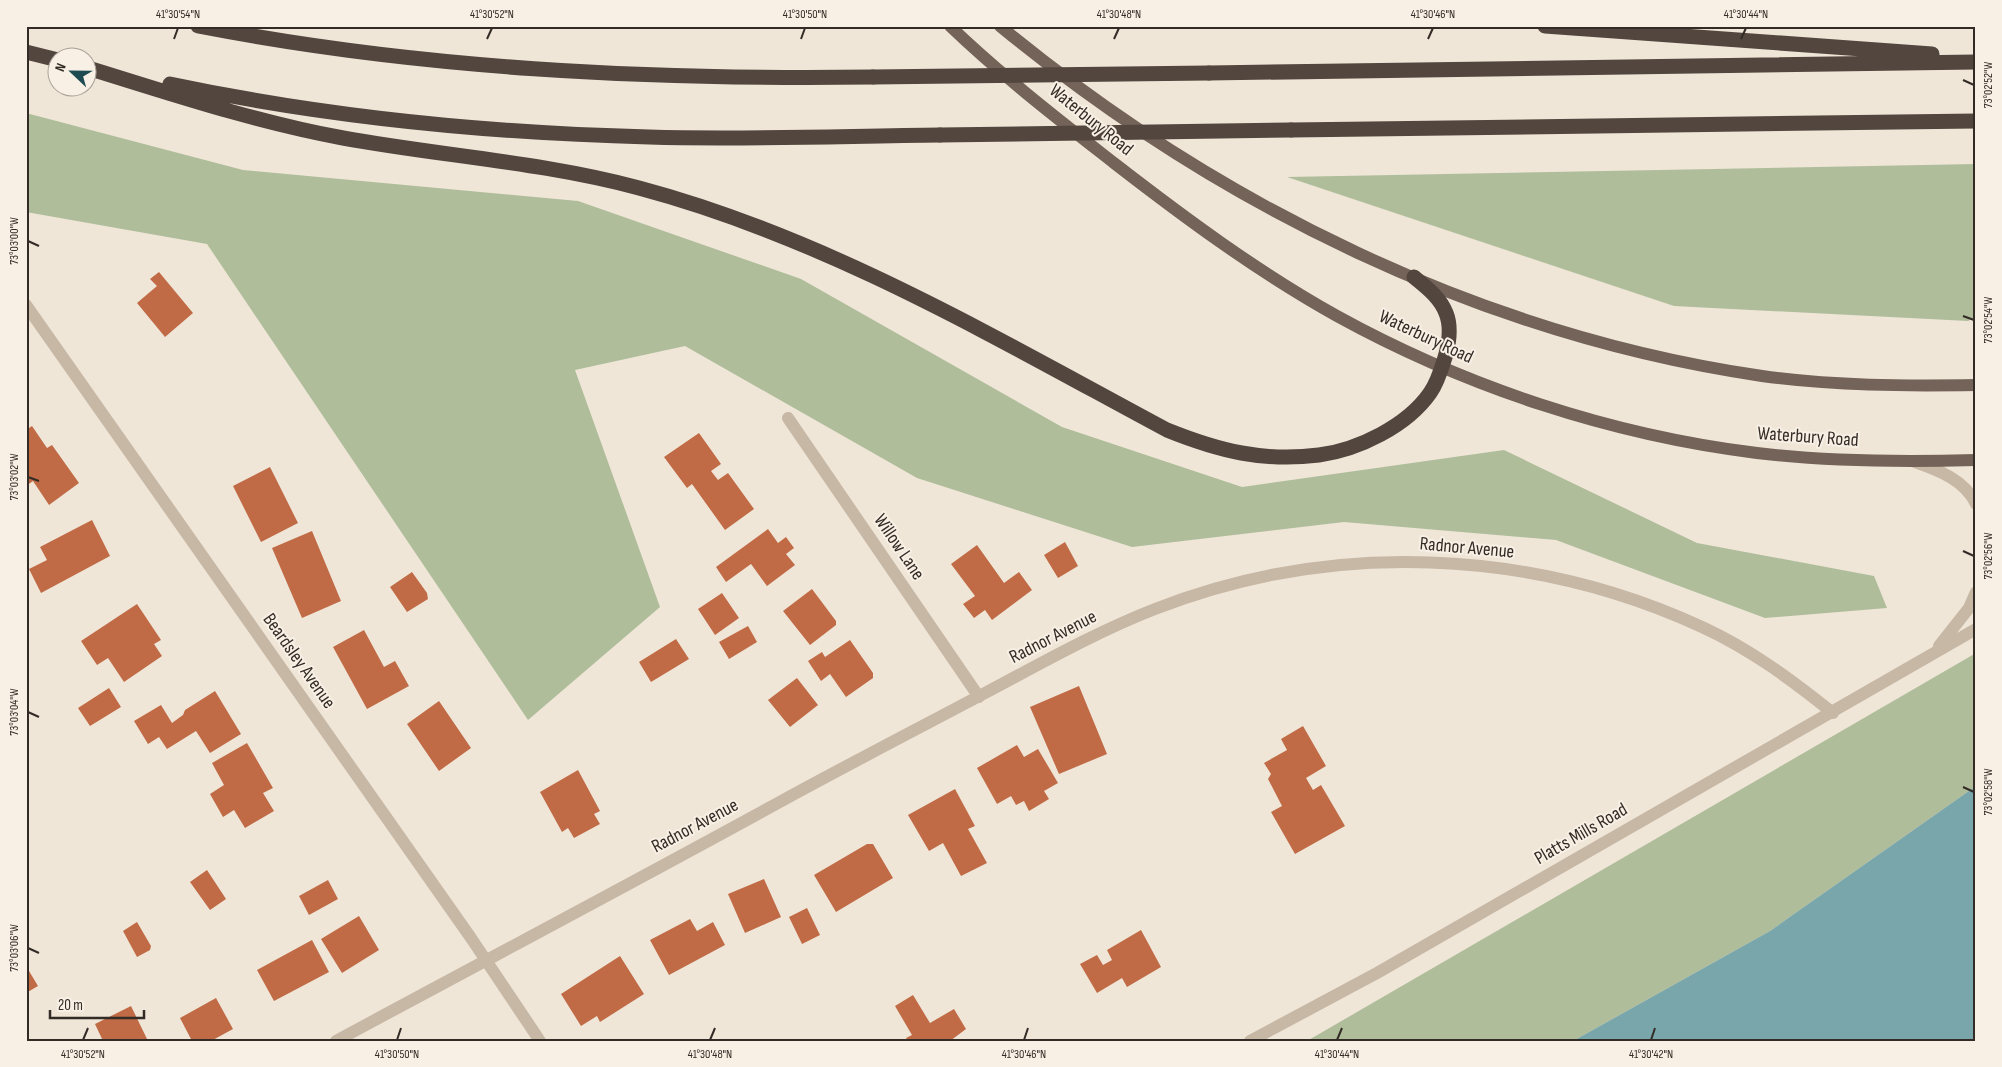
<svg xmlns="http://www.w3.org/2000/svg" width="2002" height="1067" viewBox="0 0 2002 1067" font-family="'Sofia Sans Condensed',sans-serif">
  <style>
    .green { fill: #afbd9a }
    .water { fill: #79a6ab }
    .building { fill: #c06b46 }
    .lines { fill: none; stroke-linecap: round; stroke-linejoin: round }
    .street { stroke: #c7b7a5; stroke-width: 12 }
    .primary { stroke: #746358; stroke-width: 12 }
    .highway { stroke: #53463e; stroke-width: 15 }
    .highway-bridge { stroke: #53463e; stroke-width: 15 }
    .ticks { fill: none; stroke: #332b26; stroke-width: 2 }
    .labels { text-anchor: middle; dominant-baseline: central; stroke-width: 4; stroke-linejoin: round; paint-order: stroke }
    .street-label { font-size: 19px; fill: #332b26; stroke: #f8f0e4 }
    .neatline { fill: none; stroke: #332b26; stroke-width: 2 }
    .ticks-label { font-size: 12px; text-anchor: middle; fill: #332b26 }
  </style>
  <rect width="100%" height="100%" fill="#efe6d8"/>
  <path class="green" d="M26 113 243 170 578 201 801 279 1062 427 1242 487 1504 450 1697 543 1874 576 1887 608 1765 618 1556 540 1344 522 1132 547 917 478 685 346 575 370 660 607 528 720 207 244 26 212Z
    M1976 164V317L1968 321 1674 306 1287 177Z
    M1976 653V786L1770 931 1573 1041H1307Z"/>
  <path class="water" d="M1976 786V1041H1573L1770 931Z"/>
  <path class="building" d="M159 272 193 313 165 337 137 303 157 286 150 279Z
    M32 426 47 448 52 445 79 483 49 505 33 481 26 486V430Z
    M699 433 721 464 711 471 718 480 728 473 754 509 725 530 692 484 687 488 664 457Z
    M270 467 298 523 261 542 233 486Z
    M92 520 110 556 41 593 29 569 47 560 40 547Z
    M768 529 778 543 786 537 794 548 786 554 795 565 767 586 751 564 726 582 716 567Z
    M312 531 341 601 302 618 272 548Z
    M1065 542 1078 566 1058 578 1044 555Z
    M977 545 1004 583 1019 572 1032 590 992 620 985 610 974 618 963 604 975 596 951 564Z
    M412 572 427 593 428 599 407 612 390 587Z
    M812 589 836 621V625L810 645 783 611Z
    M722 593 739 618 715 635 698 609Z
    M137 604 161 640 154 644 162 656 124 682 108 658 97 665 81 641Z
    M748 626 757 642 729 659 719 642Z
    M364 630 384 667 395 661 409 686 367 709 333 647Z
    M676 639 689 659 651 682 639 662Z
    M850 640 873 673V678L846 697 830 674 821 681 808 661 822 652 825 657Z
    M797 678 818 705 790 727 768 700Z
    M1079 686 1107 754 1059 774 1030 707Z
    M109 688 121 707 90 726 78 708Z
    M215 691 241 734 210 753 196 731 167 749 159 737 148 744 134 721 161 705 172 723 183 715 185 710Z
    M439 701 471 748 439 771 407 724Z
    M1303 726 1326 766 1306 778 1313 790 1321 785 1345 826 1295 854 1271 812 1282 806 1268 779 1271 774 1264 763 1287 750 1281 739Z
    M247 743 273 788 263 793 274 811 245 828 234 810 223 817 210 794 224 785 212 763Z
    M1017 745 1024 757 1038 749 1058 783 1044 791 1049 799 1029 811 1024 801 1016 805 1011 796 997 804 977 768Z
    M578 770 600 811 594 814 600 824 574 838 568 828 562 832 540 792Z
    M955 789 975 826 968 829 987 863 961 876 943 843 929 851 908 815Z
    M867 844H873L893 878 836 912 814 875Z
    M207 870 226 899 210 910 190 882Z
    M764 879 781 917 745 933 728 894Z
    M328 880 338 899 309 915 299 896Z
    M807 908 820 935 802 944 789 917Z
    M359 916 379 950 342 973 321 939Z
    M690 919 697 931 713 922 725 945 669 975 650 940Z
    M137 922 151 946 150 950 137 957 123 931Z
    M1141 930 1161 967 1127 987 1122 978 1097 993 1080 964 1097 955 1103 965 1112 960 1107 950Z
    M312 940 329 972 274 1001 257 970Z
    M620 956 644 994 600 1022 597 1016 581 1026 561 994Z
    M26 966 38 986 26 993Z
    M913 995 930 1023 954 1009 966 1029 950 1041H908L906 1038 912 1035 895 1006Z
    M216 998 233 1029 211 1041H192L180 1018Z
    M131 1006 148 1041H103L95 1024Z"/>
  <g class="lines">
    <path class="street" d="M26 305 471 938 540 1041
      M788 418 979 697
      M1915 462C1938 470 1965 480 1976 504
      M1939 646 1969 608 1976 592
      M336 1041C486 960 638 880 787 798 853 762 919 728 985 693 1040 664 1096 632 1155 609 1331 540 1531 548 1702 627 1750 649 1792 680 1833 713
      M1250 1041 1377 973 1976 629"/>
    <path class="primary" d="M950 26C1001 75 1058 119 1114 163 1185 218 1258 272 1337 316 1466 387 1611 435 1757 453 1829 462 1903 462 1976 460
      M1000 26C1217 205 1482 335 1762 376 1833 386 1905 386 1976 385"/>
    <path class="highway" d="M198 26C420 69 647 80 873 77
      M1545 26 1932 54
      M26 52 58 60
      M88 68C172 94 256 122 343 138 442 156 542 162 639 188 827 238 997 339 1167 430 1219 451 1263 462 1319 455 1358 450 1407 426 1430 393 1438 382 1442 367 1446 354 1449 342 1451 325 1446 313 1440 297 1426 287 1414 277
      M1209 73 1976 62
      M170 84C326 117 489 133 649 137 746 140 843 136 940 135
      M1291 130 1976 121"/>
    <path class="highway-bridge" d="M873 77 1209 73
      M940 135 1291 130"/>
  </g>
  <path class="ticks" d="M174 39 178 28M487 39 492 28M801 39 805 28M1114 39 1119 28M1428 39 1433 28M1741 39 1746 28M1963 80 1974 85M28 241 39 246M1963 316 1974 320M28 477 39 481M1963 551 1974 556M28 712 39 717M1963 787 1974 792M28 948 39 953M83 1040 88 1028M397 1040 401 1028M710 1040 715 1028M1024 1040 1028 1028M1337 1040 1342 1028M1651 1040 1655 1028"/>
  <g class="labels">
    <g class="street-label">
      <text transform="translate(1091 120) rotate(39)">Waterbury Road</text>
      <text transform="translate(1426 337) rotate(25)">Waterbury Road</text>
      <text transform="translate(1808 437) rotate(4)">Waterbury Road</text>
      <text transform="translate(899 547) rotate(56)">Willow Lane</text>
      <text transform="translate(1467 548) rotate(5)">Radnor Avenue</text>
      <text transform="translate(1053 637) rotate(-27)">Radnor Avenue</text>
      <text transform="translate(299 661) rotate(55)">Beardsley Avenue</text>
      <text transform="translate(695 826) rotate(-28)">Radnor Avenue</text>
      <text transform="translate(1581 834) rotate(-30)">Platts Mills Road</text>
    </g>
  </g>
  <rect width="2002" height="1067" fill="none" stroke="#f8f0e4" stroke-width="55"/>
  <g transform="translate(72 72) rotate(292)"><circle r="24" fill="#f8f0e4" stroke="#a9a198"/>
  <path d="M0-4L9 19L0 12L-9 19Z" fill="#1e4b52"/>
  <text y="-8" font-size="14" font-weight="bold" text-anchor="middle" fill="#332b26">N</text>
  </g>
  <path d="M50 1010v8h94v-8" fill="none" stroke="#332b26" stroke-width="2.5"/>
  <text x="58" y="1010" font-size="15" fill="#332b26" stroke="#f8f0e4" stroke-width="4" paint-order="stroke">20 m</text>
  <rect x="28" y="28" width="1946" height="1012" class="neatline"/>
  <g class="ticks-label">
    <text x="178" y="18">41°30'54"N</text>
    <text x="492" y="18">41°30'52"N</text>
    <text x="805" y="18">41°30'50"N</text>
    <text x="1119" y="18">41°30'48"N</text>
    <text x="1433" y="18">41°30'46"N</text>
    <text x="1746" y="18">41°30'44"N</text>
    <text transform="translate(1988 85) rotate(-90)" y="4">73°02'52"W</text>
    <text transform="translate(14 241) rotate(-90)" y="4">73°03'00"W</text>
    <text transform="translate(1988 320) rotate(-90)" y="4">73°02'54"W</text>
    <text transform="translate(14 477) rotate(-90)" y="4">73°03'02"W</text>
    <text transform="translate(1988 556) rotate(-90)" y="4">73°02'56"W</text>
    <text transform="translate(14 712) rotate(-90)" y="4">73°03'04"W</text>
    <text transform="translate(1988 792) rotate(-90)" y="4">73°02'58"W</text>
    <text transform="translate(14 948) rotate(-90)" y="4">73°03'06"W</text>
    <text x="83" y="1058">41°30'52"N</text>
    <text x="397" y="1058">41°30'50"N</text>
    <text x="710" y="1058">41°30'48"N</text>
    <text x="1024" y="1058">41°30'46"N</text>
    <text x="1337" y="1058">41°30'44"N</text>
    <text x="1651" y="1058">41°30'42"N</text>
  </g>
</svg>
